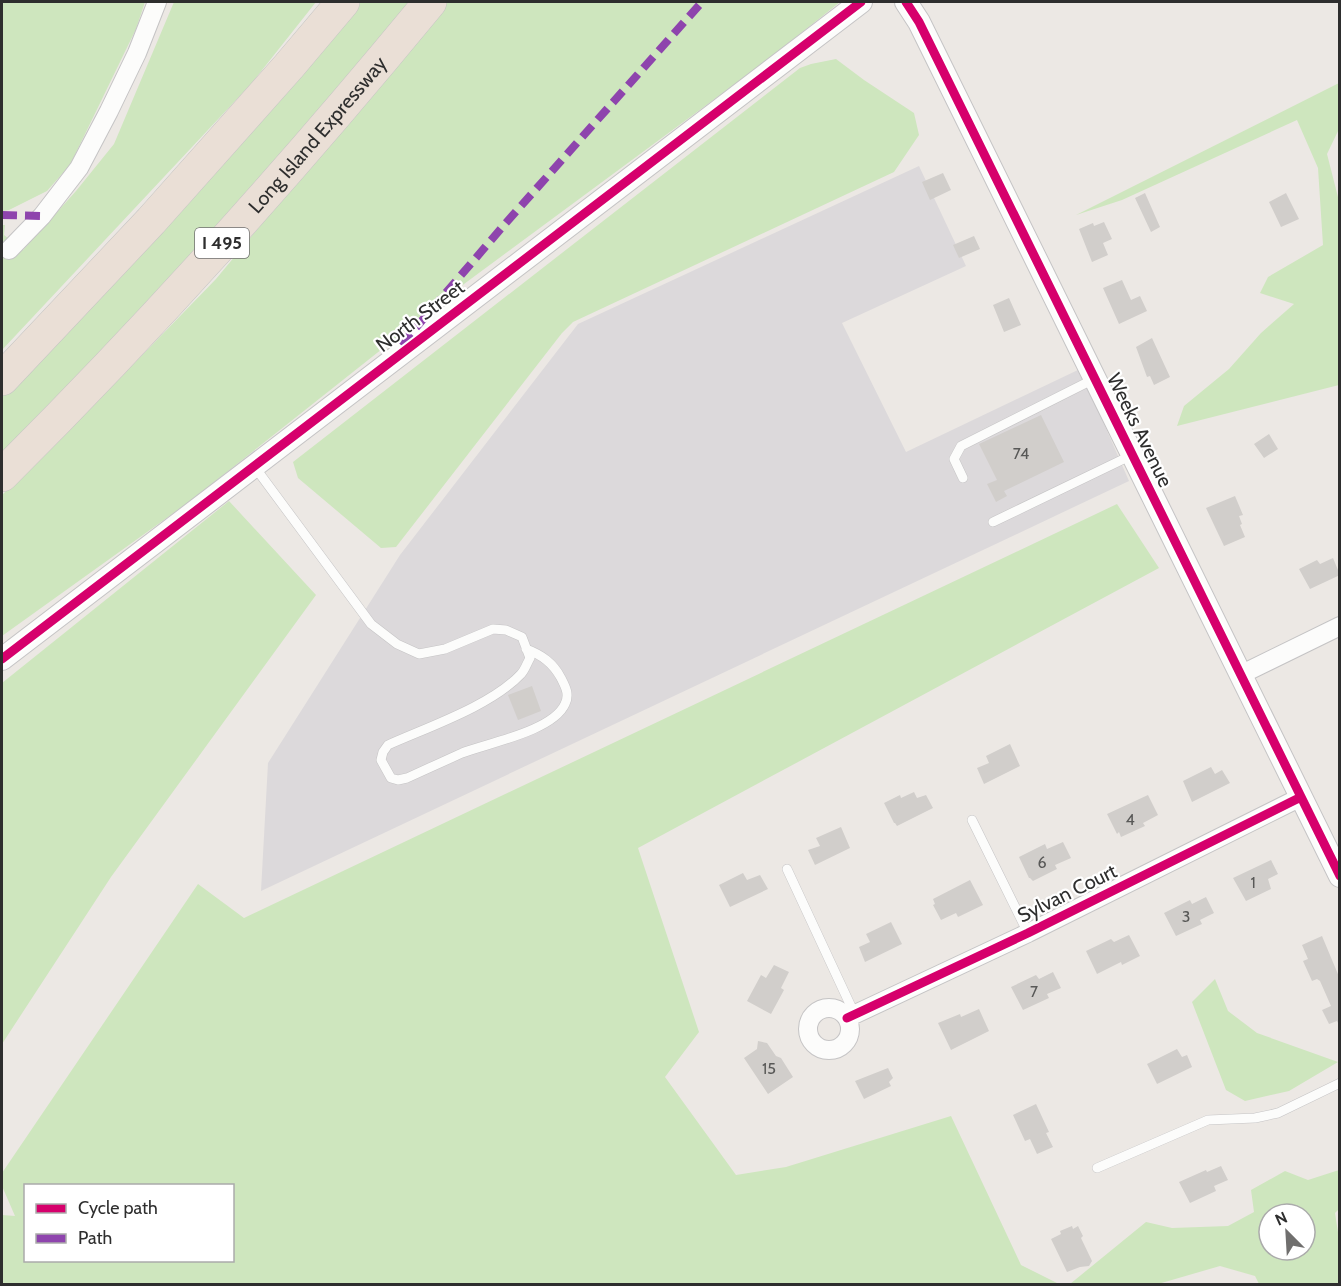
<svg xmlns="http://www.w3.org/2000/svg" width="1341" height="1286" viewBox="0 0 1341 1286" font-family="Cabin,sans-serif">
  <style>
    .industrial { fill: #dcd9db }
    .green { fill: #cee6be; fill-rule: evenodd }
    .building { fill: #d1cecb }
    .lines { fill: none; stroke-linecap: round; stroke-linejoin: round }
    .service-casing { stroke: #c5c4c5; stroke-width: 10 }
    .minor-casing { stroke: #c5c4c5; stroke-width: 20 }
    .tertiary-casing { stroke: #c5c4c5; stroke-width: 24 }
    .motorway-casing { stroke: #c6c5c4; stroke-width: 34 }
    .service { stroke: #fcfcfb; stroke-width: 9 }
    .minor { stroke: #fcfcfb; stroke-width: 18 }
    .tertiary { stroke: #fcfcfb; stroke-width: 22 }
    .motorway { stroke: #eadfd6; stroke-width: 33 }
    .quiet { stroke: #8e44ad; stroke-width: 8; stroke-dasharray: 15 8; stroke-linecap: butt }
    .cycleway-casing { stroke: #fff; stroke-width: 13 }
    .cycleway { stroke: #d6006c; stroke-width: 9 }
    .labels { text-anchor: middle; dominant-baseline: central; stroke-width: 4.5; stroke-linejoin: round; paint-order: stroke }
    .number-label { font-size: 16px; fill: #585857 }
    .shield { fill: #fff; stroke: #6d6d6d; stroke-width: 1.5 }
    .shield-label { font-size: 18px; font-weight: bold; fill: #2e2e2e }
    .street-label { font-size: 20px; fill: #2e2e2e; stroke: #fff }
  </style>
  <rect width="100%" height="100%" fill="#ece8e4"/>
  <path class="industrial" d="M919 166 966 266 842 323 906 452 1080 369 1129 481 261 891 268 763 400 555 578 324Z"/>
  <path class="green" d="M2 2H145L136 29 70 165 47 191 9 210 2 211Z
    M174 2H316L251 84 2 350V225H5L4 235 23 250 76 191 114 144Z
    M358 2H415L213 232 48 407 2 452V397L68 331Z
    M446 2H840L766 61 464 284 189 502 2 636V495L84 415 216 279Z
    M836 59 864 80 914 113 919 135 894 172 573 322 562 333 396 547 381 548 298 478 293 462 800 68 811 64Z
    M1339 83V129L1327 154 1340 205 1339 385 1177 426 1184 406 1229 369 1261 333 1294 304 1260 293 1268 277 1323 245 1318 168 1297 120 1122 200 1076 215Z
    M229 501 316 595 111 877 2 1044V683Z
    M1117 504 1159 568 638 848 699 1032 665 1077 736 1175 786 1167 951 1116 1021 1265 1059 1284H2V1215L15 1216 2 1186V1173L198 884 244 918ZM26 1186H232V1260H26Z
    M1215 979 1228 1011 1257 1033 1338 1062 1289 1091 1245 1101 1226 1090 1192 1002Z
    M1339 1170V1209L1335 1213 1339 1239V1284H1259L1255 1276 1220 1266 1158 1284H1070L1146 1222 1172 1228 1228 1226 1254 1212 1251 1190 1285 1171 1308 1180ZM1269 1214H1305V1250H1269Z"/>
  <path class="building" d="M943 173 951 190 930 200 922 182Z
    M1145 193 1160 227 1151 232 1135 198Z
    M1286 193 1299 219 1281 227 1269 202Z
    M1104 222 1112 239 1103 243 1108 255 1092 262 1079 229 1093 223 1094 226Z
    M974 236 980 249 959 258 953 245Z
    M1122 280 1131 300 1140 296 1147 311 1119 324 1103 288Z
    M1009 298 1021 325 1004 332 993 305Z
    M1152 338 1170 377 1154 385 1150 376 1147 377 1136 347Z
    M1041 415 1064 462 1004 491 1007 496 996 502 987 484 997 480 979 444Z
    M1269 434 1278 449 1264 458 1254 444Z
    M1235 496 1243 515 1239 516 1242 524 1240 525 1245 537 1224 546 1206 508Z
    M1333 558 1340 575 1310 589 1299 569 1317 560 1320 564Z
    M532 686 541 711 518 720 508 695Z
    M1010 744 1020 766 984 784 977 768 989 763 986 756Z
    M1211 767 1215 774 1222 770 1230 783 1192 802 1183 781Z
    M914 792 917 798 926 795 933 808 897 826 895 823H894L884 803 900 795 901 798Z
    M1148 795 1158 815 1143 823 1145 826 1121 837 1119 832 1117 834 1107 814Z
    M841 827 850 848 815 865 808 850 820 846 816 838Z
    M1063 842 1071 858 1055 865 1057 869 1033 881 1030 878H1029L1019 857 1045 844 1047 849Z
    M1271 860 1278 874 1268 879 1271 889 1246 901 1233 878Z
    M743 873 747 880 760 875 768 889 730 907 719 885Z
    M970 880 983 905 958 917 956 913 941 920 933 905 935 904 933 899Z
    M1206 897 1214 913 1200 920 1202 924 1176 936 1164 913 1190 900 1192 904Z
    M891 922 902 944 865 962 859 947 870 942 866 934Z
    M1129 935 1140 956 1122 965 1121 962 1097 974 1086 951 1111 939 1114 942Z
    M1322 936 1340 979V1027L1337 1021 1329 1024 1322 1010 1331 1006 1320 981 1317 979 1312 981 1303 961 1308 959 1302 945Z
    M774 965 789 972 781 988 784 990 771 1014 747 1001 761 975 766 978Z
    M1053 972 1061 988 1047 994 1049 998 1023 1010 1011 987 1036 975 1039 979Z
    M979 1009 989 1031 951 1050 938 1023 960 1014 961 1017Z
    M758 1041 767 1043 776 1056 781 1058 793 1077 768 1094 744 1058 757 1049Z
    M1177 1049 1182 1057 1187 1055 1192 1067 1157 1084 1147 1064Z
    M888 1068 893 1078 889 1082 891 1086 864 1099 855 1081Z
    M1036 1104 1049 1132 1046 1133 1053 1147 1037 1154 1030 1139 1025 1141 1013 1115Z
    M1221 1166 1228 1180 1214 1186 1216 1191 1190 1203 1179 1182 1206 1170 1207 1172Z
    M1072 1226 1073 1229 1078 1226 1083 1236 1081 1238 1092 1261 1089 1266 1080 1267 1067 1272 1051 1239 1061 1234 1060 1231Z"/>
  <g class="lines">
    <g class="service-casing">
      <path id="service" d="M254 466 371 624 397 644 419 654 445 649 493 629 506 630 522 637 530 658C527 663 525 670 521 674 491 706 428 727 388 745L383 752 381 760 391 778 398 780 407 778C425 770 444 761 462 753 488 743 553 731 565 704 570 694 565 686 561 678 553 663 542 655 526 649
        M963 478 954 459 961 446 1094 379
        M993 522 1132 455
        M972 820 1028 933
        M787 869 855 1015
        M1097 1168 1208 1120 1255 1118 1278 1113 1340 1083"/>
    </g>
    <g class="minor-casing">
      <path id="minor" d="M9 250 42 216 79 168 109 111 137 53 157 2
        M1240 675 1340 626
        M808 1029a21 21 0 1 1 42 0a21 21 0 1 1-42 0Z
        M847 1018 1028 933 1301 797"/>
    </g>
    <g class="tertiary-casing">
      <path id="tertiary" d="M906 2 919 22 1340 876
        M2 659 861 2"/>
    </g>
    <g class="motorway-casing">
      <g id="motorway">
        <path d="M2 379 151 221 289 66 343 2"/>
        <path id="s1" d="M2 475C153 325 295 166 430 2"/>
      </g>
    </g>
    <use href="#service" class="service"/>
    <use href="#minor" class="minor"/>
    <use href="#tertiary" class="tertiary"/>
    <use href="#motorway" class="motorway"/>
    <path class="quiet" d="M2 215 42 216
      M401 345 505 224 702 2"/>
    <g class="cycleway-casing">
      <path id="cycleway" d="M906 2 919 22 1340 876
        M2 659 861 2
        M847 1018 1028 933 1301 797"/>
    </g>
    <use href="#cycleway" class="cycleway"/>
  </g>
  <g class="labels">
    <g class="number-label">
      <text x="1021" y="453">74</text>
      <text x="1130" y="819">4</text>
      <text x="1042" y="862">6</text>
      <text x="1253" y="882">1</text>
      <text x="1186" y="916">3</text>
      <text x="1034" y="991">7</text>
      <text x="769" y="1068">15</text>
    </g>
    <rect class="shield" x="195" y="228" width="54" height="30" rx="4.5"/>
    <g class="shield-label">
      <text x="222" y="243">I 495</text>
    </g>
    <g class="street-label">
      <text stroke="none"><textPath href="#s1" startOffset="464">Long Island Expressway</textPath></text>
      <text transform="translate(420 316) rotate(-37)">North Street</text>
      <text transform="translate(1140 430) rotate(64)">Weeks Avenue</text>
      <text transform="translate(1067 893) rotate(-26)">Sylvan Court</text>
    </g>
  </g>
  <rect width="1341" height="1286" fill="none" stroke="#2e2e2e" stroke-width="6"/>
  <rect x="24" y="1184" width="210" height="78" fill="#ffffff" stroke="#ababab" stroke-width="1.5"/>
  <rect x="36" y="1204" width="30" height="9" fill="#d6006c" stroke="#ababab" stroke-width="1.5"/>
  <text x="78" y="1214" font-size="18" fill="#2e2e2e">Cycle path</text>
  <rect x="36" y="1234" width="30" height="9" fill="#8e44ad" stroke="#ababab" stroke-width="1.5"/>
  <text x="78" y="1244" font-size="18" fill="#2e2e2e">Path</text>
  <g transform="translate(1287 1232) rotate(336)"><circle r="28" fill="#ffffff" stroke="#ababab" stroke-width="1.5"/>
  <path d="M0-4.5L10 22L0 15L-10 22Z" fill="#706f6e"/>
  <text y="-9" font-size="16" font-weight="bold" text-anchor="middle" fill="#2e2e2e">N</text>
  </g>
</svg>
